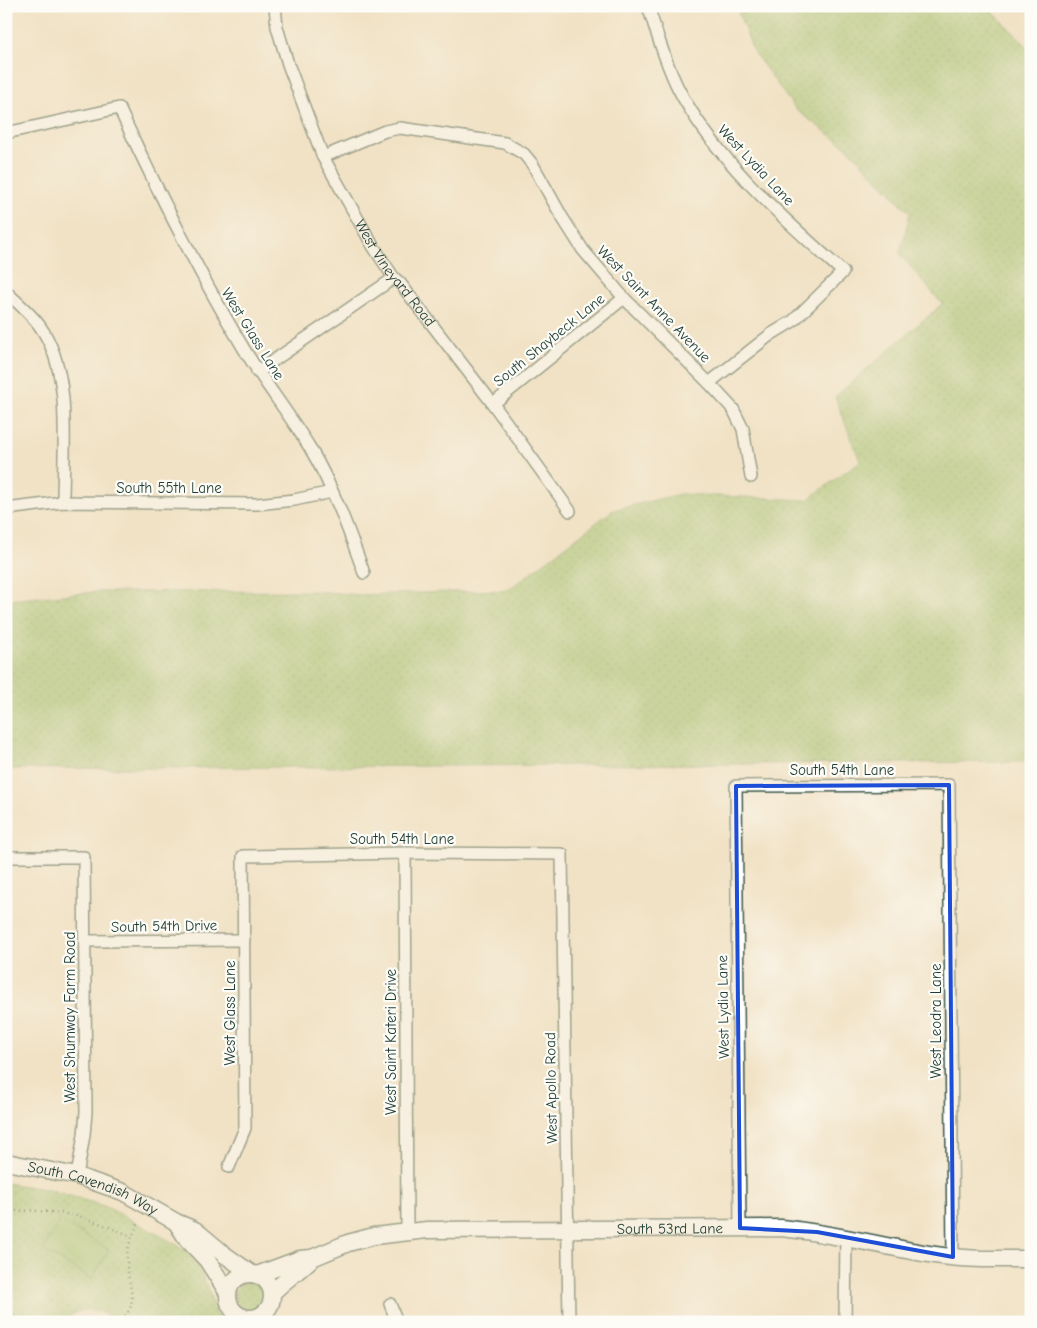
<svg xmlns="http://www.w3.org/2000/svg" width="1037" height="1328" viewBox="0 0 1037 1328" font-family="'Comic Neue',sans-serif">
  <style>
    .grass { fill: url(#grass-dots); stroke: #5d8050 }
    .garden { fill: #9bc26d; stroke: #5d8050 }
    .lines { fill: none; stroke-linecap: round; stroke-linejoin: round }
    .street-casing { stroke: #3e564a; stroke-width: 14 }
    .secondary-casing { stroke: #3e564a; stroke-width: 19 }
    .path { stroke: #3e564a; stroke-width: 2.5; stroke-dasharray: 1 4; stroke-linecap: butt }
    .street { stroke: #fff; stroke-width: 11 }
    .secondary { stroke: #fff; stroke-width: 16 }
    .marked { fill: none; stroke: #1d4ed8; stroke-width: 4; stroke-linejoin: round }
    .labels { text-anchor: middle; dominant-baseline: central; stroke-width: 4.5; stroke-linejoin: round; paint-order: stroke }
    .street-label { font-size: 15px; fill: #1f3d34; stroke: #fdfcf7 }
  </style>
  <defs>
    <pattern id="grass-dots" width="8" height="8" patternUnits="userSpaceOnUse" patternTransform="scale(1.25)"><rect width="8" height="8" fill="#9bc26d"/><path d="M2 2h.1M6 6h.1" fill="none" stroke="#7e9f5a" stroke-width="1.8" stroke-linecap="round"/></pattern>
  </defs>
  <rect width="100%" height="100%" fill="#fdfcf7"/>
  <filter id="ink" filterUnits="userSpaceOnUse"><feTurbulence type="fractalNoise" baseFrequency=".02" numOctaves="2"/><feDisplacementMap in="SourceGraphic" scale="10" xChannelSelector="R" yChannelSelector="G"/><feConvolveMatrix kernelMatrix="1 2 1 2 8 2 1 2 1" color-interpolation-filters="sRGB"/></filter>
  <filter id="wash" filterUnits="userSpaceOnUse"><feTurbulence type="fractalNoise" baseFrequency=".0096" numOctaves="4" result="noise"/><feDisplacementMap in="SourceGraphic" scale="20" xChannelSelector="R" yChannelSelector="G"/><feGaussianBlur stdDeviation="1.12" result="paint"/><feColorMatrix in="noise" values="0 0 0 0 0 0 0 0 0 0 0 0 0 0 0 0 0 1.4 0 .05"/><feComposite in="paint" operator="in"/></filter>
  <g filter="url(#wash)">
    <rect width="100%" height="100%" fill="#f1e2c5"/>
    <path class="grass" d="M736 6H987L1031 50V762L6 769V600L96 592 316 591 360 595 508 590 613 510 680 494 807 500 860 461 835 397 942 304 900 254 910 213 848 148 796 110 753 51Z
      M6 1183 51 1190 107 1207 185 1249 198 1263 220 1322H115C103 1309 77 1302 67 1322H6Z
      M235 1296a14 14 0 1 1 28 0a14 14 0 1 1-28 0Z"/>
    <path class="garden" d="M60 1221 109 1250 92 1279 43 1250Z"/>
  </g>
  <g filter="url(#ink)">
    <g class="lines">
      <g class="street-casing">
        <g id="street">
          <path id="s1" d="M275 6 277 27 288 64 323 157 373 246 394 278 400 283 493 404 570 511"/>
          <path d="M648 6C657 34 665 62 678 88 714 158 785 220 843 272L793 321 770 335 709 383"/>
          <path d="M6 133 119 108C156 188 196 268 241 344 262 380 288 412 310 448 333 487 349 531 364 573"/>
          <path d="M323 157 385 131 400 128 505 143 524 154 533 165 562 217 583 250 624 298 709 383 733 409 743 429 751 477"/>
          <path d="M6 292C17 302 30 313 39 325 73 371 63 447 63 502"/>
          <path d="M257 372 394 278"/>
          <path d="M493 404 624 298"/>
          <path d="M6 509 63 502 257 504 294 500 332 492"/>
          <path d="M405 853 407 1231"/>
          <path d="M6 857H84L86 1112 84 1135 77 1176"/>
          <path d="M85 941 244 940"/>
          <path d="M229 1167 245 1128 243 856 405 853 562 854 569 1322"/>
          <path d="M740 1228 736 786 949 785 953 1257"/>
          <path d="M390 1304 397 1322"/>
          <path d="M845 1322 846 1238"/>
        </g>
      </g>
      <g class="secondary-casing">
        <g id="secondary">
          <path id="s2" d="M6 1162 77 1176 123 1192 176 1222 195 1230 225 1255 252 1274"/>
          <path d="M176 1222 187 1239 207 1260 228 1293"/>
          <circle cx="250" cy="1296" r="22"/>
          <path id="s3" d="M257 1275 300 1259 312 1258 348 1243 374 1236 427 1230 781 1228C833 1233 884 1247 935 1255 967 1260 999 1259 1031 1259"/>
          <path d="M272 1293C285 1280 299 1271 312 1258"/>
        </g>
      </g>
      <path class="path" d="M6 1211C31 1210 56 1211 81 1217 98 1222 115 1230 132 1236
        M117 1322C143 1306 127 1286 127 1262 126 1248 133 1234 139 1222"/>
      <use href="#street" class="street"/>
      <use href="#secondary" class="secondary"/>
    </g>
  </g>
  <path d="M0 0H1037V1328H0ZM949 785 953 1257 817 1232 740 1228 736 786Z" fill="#f1e2c5" fill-opacity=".55" fill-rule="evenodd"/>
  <path class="marked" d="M949 785 953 1257 817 1232 740 1228 736 786Z"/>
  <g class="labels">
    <g class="street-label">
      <text transform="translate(756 165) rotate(47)">West Lydia Lane</text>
      <text stroke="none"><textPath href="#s1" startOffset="296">West Vineyard Road</textPath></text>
      <text transform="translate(654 304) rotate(46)">West Saint Anne Avenue</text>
      <text transform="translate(253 334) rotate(58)">West Glass Lane</text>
      <text transform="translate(549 340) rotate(-39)">South Shaybeck Lane</text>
      <text x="169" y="488">South 55th Lane</text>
      <text x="842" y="770">South 54th Lane</text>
      <text x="402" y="839">South 54th Lane</text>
      <text transform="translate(164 926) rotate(-1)">South 54th Drive</text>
      <text transform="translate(723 1007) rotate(-91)">West Lydia Lane</text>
      <text transform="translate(230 1013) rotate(-90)">West Glass Lane</text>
      <text transform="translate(70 1017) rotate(-90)">West Shumway Farm Road</text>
      <text transform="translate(936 1021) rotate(-90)">West Leodra Lane</text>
      <text transform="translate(391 1042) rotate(-90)">West Saint Kateri Drive</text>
      <text transform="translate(551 1088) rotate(-91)">West Apollo Road</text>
      <text stroke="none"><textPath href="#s2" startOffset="91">South Cavendish Way</textPath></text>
      <text stroke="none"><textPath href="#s3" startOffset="420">South 53rd Lane</textPath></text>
    </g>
  </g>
  <rect width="1037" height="1328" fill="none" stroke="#fdfcf7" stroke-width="25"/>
</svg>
